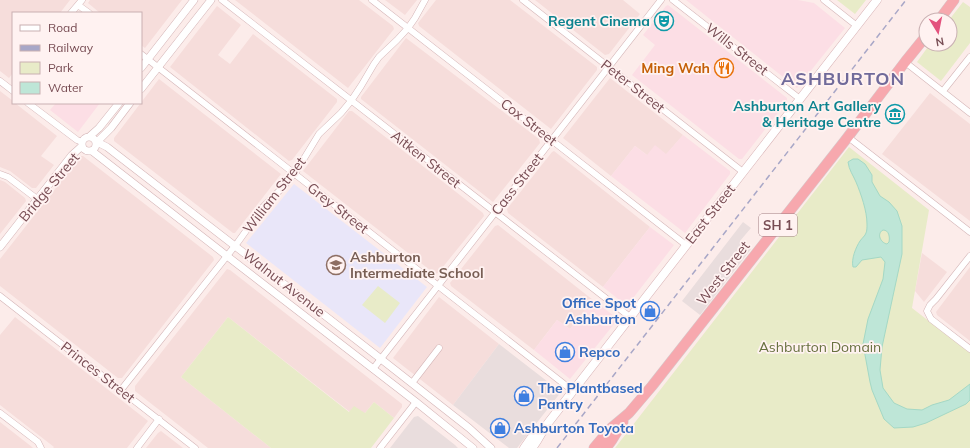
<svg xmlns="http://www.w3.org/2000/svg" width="970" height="448" viewBox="0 0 970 448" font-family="Mulish,sans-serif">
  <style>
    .residential { fill: #f6dddb }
    .commercial { fill: #fcdee5 }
    .industrial { fill: #e9dddd }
    .education { fill: #e9e6f9 }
    .green { fill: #e8ebc8 }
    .water { fill: #bee6d7; stroke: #a4d8c5; fill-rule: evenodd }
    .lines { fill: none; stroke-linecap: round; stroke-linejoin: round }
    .minor-casing { stroke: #d4b5b7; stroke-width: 7 }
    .tertiary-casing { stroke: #d4b5b7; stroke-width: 8 }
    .secondary-casing { stroke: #d7b2b5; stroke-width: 9 }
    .trunk-casing { stroke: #d6cacc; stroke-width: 11 }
    .minor { stroke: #fff; stroke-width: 6 }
    .tertiary { stroke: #fff; stroke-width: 7 }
    .secondary { stroke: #fff; stroke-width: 8 }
    .trunk { stroke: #f7a8ae; stroke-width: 10 }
    .rail { stroke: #a8a7c7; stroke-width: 1.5; stroke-dasharray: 6 4; stroke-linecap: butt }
    .labels { text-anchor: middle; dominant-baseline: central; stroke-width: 3.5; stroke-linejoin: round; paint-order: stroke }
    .shield { fill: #fff2f1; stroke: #a07e83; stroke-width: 1 }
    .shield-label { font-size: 13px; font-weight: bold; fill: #784d54 }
    .culture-label { font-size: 14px; font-weight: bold; fill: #0d838f; stroke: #fff2f1; text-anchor: end }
    .street-label { font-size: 14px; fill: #784d54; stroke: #fff2f1 }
    .food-label { font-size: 14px; font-weight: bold; fill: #c56008; stroke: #fff2f1; text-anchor: end }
    .education-label { font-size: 14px; font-weight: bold; fill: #785e54; stroke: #fff2f1; text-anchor: start }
    .shop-label { font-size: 14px; font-weight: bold; fill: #366cbe; stroke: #fff2f1; text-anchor: start }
    .park-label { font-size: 14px; fill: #68713f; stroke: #fff2f1 }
    .district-label { font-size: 18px; font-weight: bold; letter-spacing: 1px; fill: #706a9a; stroke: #fff2f1 }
  </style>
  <rect width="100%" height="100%" fill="#fcecea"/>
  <path class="residential" d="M0 0H70L60 13H13V73L9 78 0 71Z
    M90 0H182L145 48 141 45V13H100L88 3Z
    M235 0H359L393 26 394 29 348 88Z
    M385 0H417L405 15Z
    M436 0H510L597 67V70L551 129 419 26 418 23Z
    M535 0H623L640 14 609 54 605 55Z
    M217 6 241 25 218 55 230 64 253 34 337 99V102L292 160 289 161 170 67Z
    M406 38 539 139 540 143 493 202 361 99V97Z
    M610 78 683 135 666 155H647L635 146 611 176 563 138Z
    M159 79 281 174 235 233H233L114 141V138Z
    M0 91 13 101V103H15L57 136 41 156 54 165 36 188H32L10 171 0 167Z
    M930 93 970 124V221L882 154Z
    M349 111H352L483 213 484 216 438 273 435 274 303 171Z
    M554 151 650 227 603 287 508 213 507 209 552 152Z
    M81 156H83L213 257 214 260 122 378H118L0 286V259Z
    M0 180 5 182 25 198 26 201 0 234Z
    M498 225 593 300 570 329 557 320 534 350 451 286 450 283 495 226Z
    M922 253 947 272 924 302 915 291Z
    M970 267V341L937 315 936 312Z
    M227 269 230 270 402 404V407L394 418 374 402 365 413 350 412 228 317 181 377 271 448H208L135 391V386Z
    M439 297 499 344 453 405 393 358Z
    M15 317 148 421 127 448H53L54 447 0 405V335Z
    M0 422 32 447 33 448H0Z
    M161 431 183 448H146L158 433Z"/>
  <path class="commercial" d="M686 0H798L814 3 845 28 797 88Z
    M668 5 787 98V101L742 159H739L632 75 655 45 643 35 666 6Z
    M56 103H100L78 132 50 110Z
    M683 135 730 171V174L685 233 611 176 635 146 647 155 655 145 666 154Z
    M650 227 674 245 627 306 603 287Z
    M593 300 618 319 570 379 534 350 557 320 570 329Z"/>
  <path class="industrial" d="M743 222 751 228 740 241 751 249 700 315 682 301Z
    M499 344 561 392 517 448H509L453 405Z
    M418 416 455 445 458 448H390L414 417Z"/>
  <path class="education" d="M294 184 427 287 380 348 246 243Z"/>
  <path class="green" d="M837 0H866L855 14Z
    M963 2 970 7V43L941 81 917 62 930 44H950V20H949Z
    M849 147 929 210 912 308 970 353V448H615Z
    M378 286 400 303 385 323 362 305Z
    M228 317 349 412 354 406 365 413 374 402 394 418 371 448H271L181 377Z"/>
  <path class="water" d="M853 159H858L865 164 872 175V182L880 196 889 202 897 211 902 226V254L882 347 880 370 883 388 894 403 907 409 922 410 932 405 949 400 970 384V400L966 404 926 423 913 427 894 428 884 419 872 390 870 382 863 344 868 319 883 279 885 262 881 257 862 260 856 267H853C851 259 856 247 860 241 862 238 865 236 866 233 867 231 867 227 867 224 867 211 861 194 856 182 853 175 849 170 848 162ZM883 230C889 230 890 237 889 242L887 244C881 243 876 234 883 230Z"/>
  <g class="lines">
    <g class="minor-casing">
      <path id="minor" d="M222 0 630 317
        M372 0 686 245
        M523 0 743 172
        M673 0 800 99
        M824 0 857 26
        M78 5 89 13
        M71 13 82 0
        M141 54 573 391
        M905 62 970 113
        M0 81 13 91
        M943 91 970 57
        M28 103 77 140 82 142
        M848 137 970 232
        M0 174 8 177 37 199
        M970 256 936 299 930 305 927 311 931 319 970 349
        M0 296 195 448
        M373 369 661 0
        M412 383 439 348
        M121 390 238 242 263 207 283 187 297 170 319 134 341 113 351 101 361 86 374 64 379 57 397 40 408 28 415 18 425 0
        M0 413 38 442 41 448
        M137 448 159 419
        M380 448 416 402"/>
    </g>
    <g class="tertiary-casing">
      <path id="tertiary" d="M141 68 194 0
        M141 89 211 0
        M130 103 111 128 97 142 107 147 381 359 469 428 491 448
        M90 136 99 128 119 103
        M82 144a7 7 0 1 1 14 0a7 7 0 1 1-14 0Z
        M92 151 227 256 416 402 473 448
        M0 247 72 155 82 146"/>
    </g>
    <g class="secondary-casing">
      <path id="secondary" d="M524 448 531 438 541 430
        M532 448C539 440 542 431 548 423L877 0"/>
    </g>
    <g class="trunk-casing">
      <path id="trunk" d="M939 20 954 0
        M594 448 610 429 629 413 652 386 844 142 905 62 926 36
        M606 448 612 440 623 422"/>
    </g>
    <use href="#minor" class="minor"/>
    <use href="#tertiary" class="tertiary"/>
    <use href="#secondary" class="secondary"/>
    <use href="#trunk" class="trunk"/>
    <path class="rail" d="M557 448 906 0"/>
  </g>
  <defs>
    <g id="theatre-ring" transform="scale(1)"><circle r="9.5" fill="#fff2f1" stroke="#0f9aa8" stroke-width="1.5"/><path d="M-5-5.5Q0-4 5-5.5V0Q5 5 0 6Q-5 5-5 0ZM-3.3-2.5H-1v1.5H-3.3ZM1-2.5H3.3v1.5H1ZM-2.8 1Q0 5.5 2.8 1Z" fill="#0f9aa8"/></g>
    <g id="restaurant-ring" transform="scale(1)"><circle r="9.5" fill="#fff2f1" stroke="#e8710a" stroke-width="1.5"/><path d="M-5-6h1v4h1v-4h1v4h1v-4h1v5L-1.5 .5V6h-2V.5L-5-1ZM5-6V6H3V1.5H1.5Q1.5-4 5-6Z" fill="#e8710a"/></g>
    <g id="museum-ring" transform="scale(1)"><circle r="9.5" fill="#fff2f1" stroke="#0f9aa8" stroke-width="1.5"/><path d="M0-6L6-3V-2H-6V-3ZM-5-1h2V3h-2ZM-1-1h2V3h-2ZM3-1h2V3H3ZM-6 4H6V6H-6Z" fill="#0f9aa8"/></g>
    <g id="school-ring" transform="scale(1)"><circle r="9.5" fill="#fff2f1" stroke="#8d6e63" stroke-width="1.5"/><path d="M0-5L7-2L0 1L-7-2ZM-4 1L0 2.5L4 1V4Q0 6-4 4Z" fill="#8d6e63"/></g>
    <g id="shop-ring" transform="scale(1)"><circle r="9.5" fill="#fff2f1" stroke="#3f7fe0" stroke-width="1.5"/><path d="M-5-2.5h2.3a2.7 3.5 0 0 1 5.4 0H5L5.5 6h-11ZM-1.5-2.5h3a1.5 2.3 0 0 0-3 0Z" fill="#3f7fe0"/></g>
  </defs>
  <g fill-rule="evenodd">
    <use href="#theatre-ring" x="664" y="21"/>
    <use href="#restaurant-ring" x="724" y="68"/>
    <use href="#museum-ring" x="895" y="114"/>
    <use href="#school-ring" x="336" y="265"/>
    <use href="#shop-ring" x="650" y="311"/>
    <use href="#shop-ring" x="565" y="352"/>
    <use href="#shop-ring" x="524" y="396"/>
    <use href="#shop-ring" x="500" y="428"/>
  </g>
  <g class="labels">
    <rect class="shield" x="759" y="214" width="38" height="22" rx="3"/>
    <g class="shield-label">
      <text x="778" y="225">SH 1</text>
    </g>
    <g class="culture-label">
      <text x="650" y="21">Regent Cinema</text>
      <text x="881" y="106">Ashburton Art Gallery<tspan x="881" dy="16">&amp; Heritage Centre</tspan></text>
    </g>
    <g class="street-label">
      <text transform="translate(737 49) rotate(38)">Wills Street</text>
      <text transform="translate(633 86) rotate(38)">Peter Street</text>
      <text transform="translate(529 122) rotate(38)">Cox Street</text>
      <text transform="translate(426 159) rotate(38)">Aitken Street</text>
      <text transform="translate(517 184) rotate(-52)">Cass Street</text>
      <text transform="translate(49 187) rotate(-50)">Bridge Street</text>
      <text transform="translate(274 195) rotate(-52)">William Street</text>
      <text transform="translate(338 208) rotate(38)">Grey Street</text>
      <text transform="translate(710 214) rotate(-52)">East Street</text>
      <text transform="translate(723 273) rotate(-52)">West Street</text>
      <text transform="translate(284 283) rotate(38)">Walnut Avenue</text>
      <text transform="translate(98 372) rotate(38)">Princes Street</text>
    </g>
    <g class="food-label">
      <text x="710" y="68">Ming Wah</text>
    </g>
    <g class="education-label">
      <text x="350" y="257">Ashburton<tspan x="350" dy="16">Intermediate School</tspan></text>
    </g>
    <g class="shop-label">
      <text x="636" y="303" text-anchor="end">Office Spot<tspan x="636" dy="16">Ashburton</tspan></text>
      <text x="579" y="352">Repco</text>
      <text x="538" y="388">The Plantbased<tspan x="538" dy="16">Pantry</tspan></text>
      <text x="514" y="428">Ashburton Toyota</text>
    </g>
    <g class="park-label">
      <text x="820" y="347">Ashburton Domain</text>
    </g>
    <g class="district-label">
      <text x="843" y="78">ASHBURTON</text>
    </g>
  </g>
  <rect x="12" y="12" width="130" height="92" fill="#fff2f1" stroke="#c9b0b2"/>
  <rect x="20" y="25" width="20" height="6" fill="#ffffff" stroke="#c9b0b2"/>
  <text x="48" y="32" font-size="12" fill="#784d54">Road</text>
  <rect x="20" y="45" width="20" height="6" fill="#a8a7c7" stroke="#c9b0b2"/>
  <text x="48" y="52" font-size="12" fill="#784d54">Railway</text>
  <rect x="20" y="62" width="20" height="12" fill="#e8ebc8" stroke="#c9b0b2"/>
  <text x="48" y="72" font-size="12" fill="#784d54">Park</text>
  <rect x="20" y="82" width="20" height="12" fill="#bee6d7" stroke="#c9b0b2"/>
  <text x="48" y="92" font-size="12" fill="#784d54">Water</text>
  <g transform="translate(938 32) rotate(170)"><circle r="19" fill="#fff2f1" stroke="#c9b0b2"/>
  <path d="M0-3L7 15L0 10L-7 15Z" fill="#e3527d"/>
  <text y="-6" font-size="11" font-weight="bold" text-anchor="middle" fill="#784d54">N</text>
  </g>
</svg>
